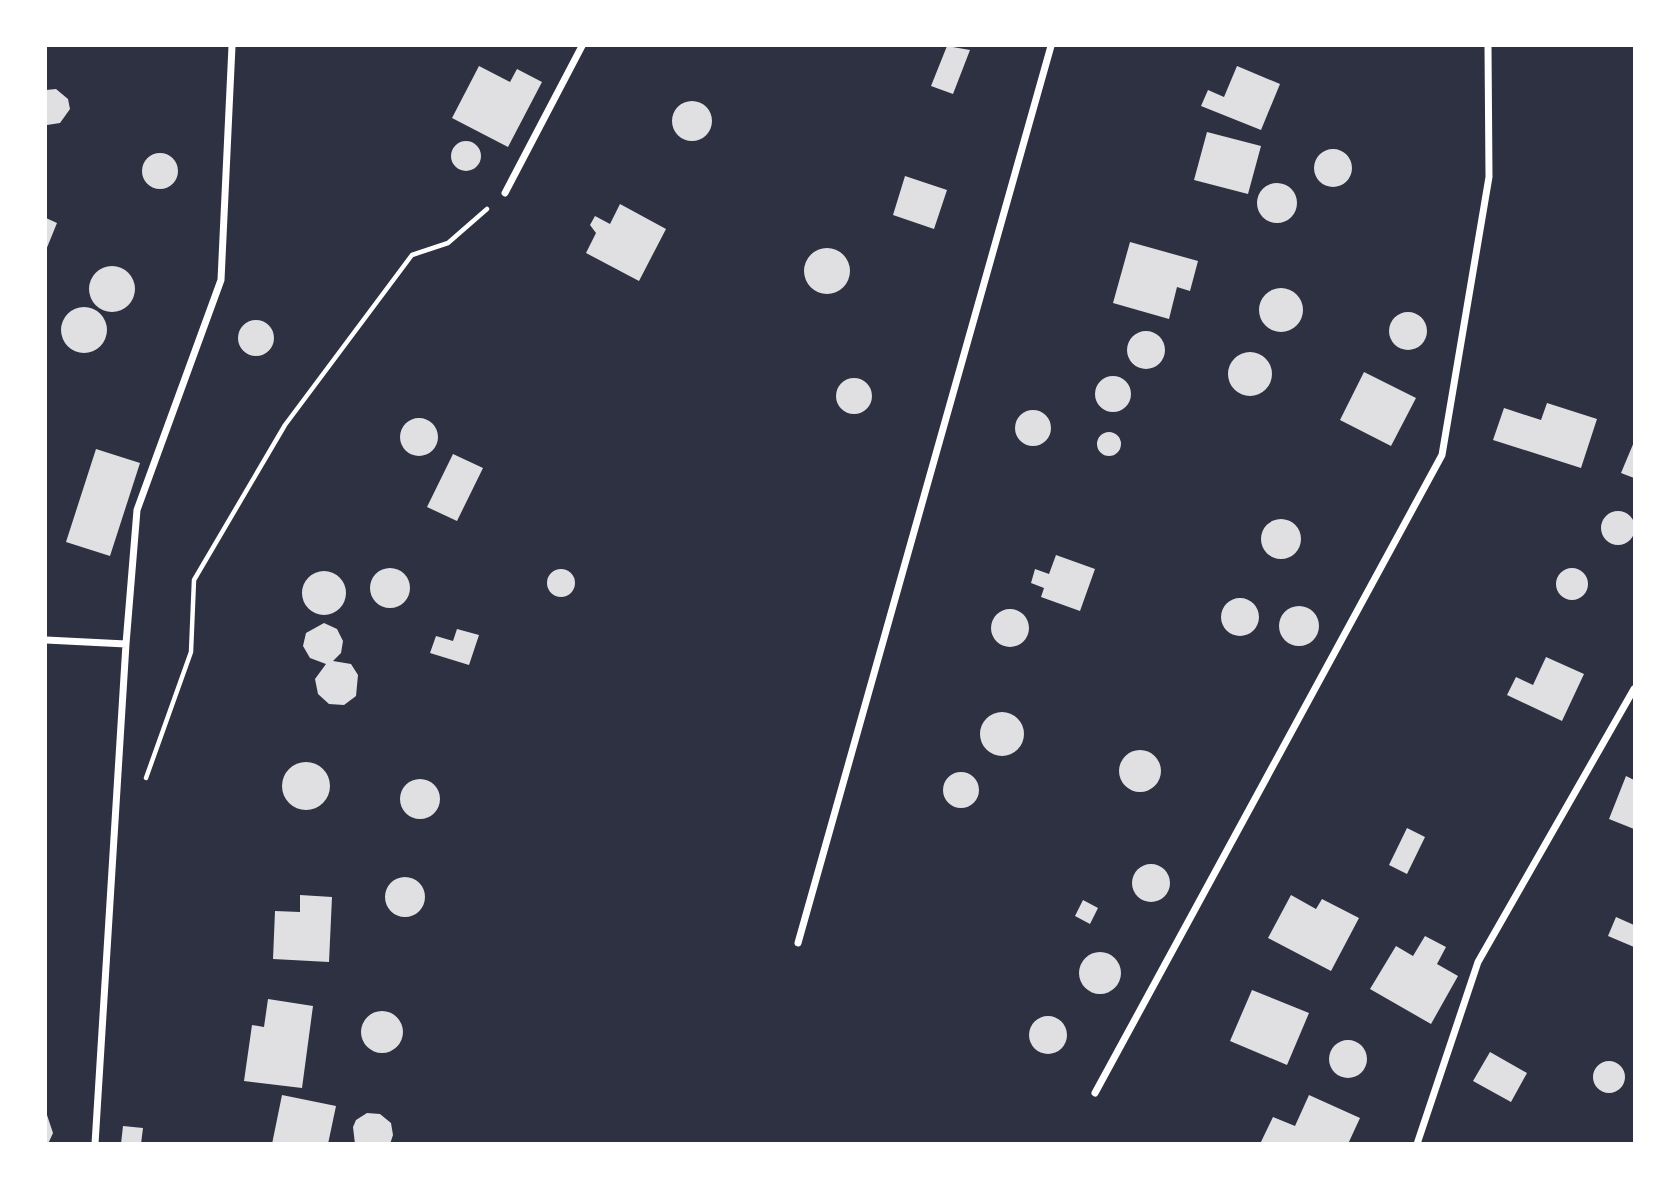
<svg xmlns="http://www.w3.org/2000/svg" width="1680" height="1189" viewBox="0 0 1680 1189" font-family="'Source Sans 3',sans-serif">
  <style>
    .building { fill: #e0e0e3 }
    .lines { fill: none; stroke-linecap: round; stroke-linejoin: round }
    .path { stroke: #fff; stroke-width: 4.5 }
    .minor { stroke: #fff; stroke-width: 7 }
  </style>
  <rect width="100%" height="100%" fill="#2d3142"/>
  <path class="building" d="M947 46 970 50 953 94 931 86Z
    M479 66 510 82 517 69 542 82 508 147 452 118Z
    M1237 66 1280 84 1261 130 1201 106 1208 90 1224 97Z
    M56 89 68 99 70 109 60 123 47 125 46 90Z
    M672 121a20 20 0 1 1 40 0a20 20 0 1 1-40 0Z
    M1207 132 1261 146 1248 194 1194 180Z
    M451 156a15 15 0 1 1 30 0a15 15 0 1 1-30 0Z
    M1314 168a19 19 0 1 1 38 0a19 19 0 1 1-38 0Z
    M142 171a18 18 0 1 1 36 0a18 18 0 1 1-36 0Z
    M905 176 947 190 934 229 893 215Z
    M1257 203a20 20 0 1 1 40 0a20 20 0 1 1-40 0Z
    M620 204 666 229 639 281 586 253 596 233 590 225 595 216 610 224Z
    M46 218 57 223 46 250Z
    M1130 242 1198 261 1190 291 1177 287 1169 319 1113 303Z
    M804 271a23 23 0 1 1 46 0a23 23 0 1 1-46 0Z
    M89 289a23 23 0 1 1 46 0a23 23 0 1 1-46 0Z
    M1259 310a22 22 0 1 1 44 0a22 22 0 1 1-44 0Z
    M61 330a23 23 0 1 1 46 0a23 23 0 1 1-46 0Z
    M1389 331a19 19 0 1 1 38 0a19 19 0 1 1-38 0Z
    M238 338a18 18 0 1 1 36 0a18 18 0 1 1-36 0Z
    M1127 350a19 19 0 1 1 38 0a19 19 0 1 1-38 0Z
    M1228 374a22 22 0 1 1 44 0a22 22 0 1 1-44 0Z
    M1364 372 1416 398 1391 446 1340 420Z
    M1095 394a18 18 0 1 1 36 0a18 18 0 1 1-36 0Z
    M836 396a18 18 0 1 1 36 0a18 18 0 1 1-36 0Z
    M1547 403 1597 419 1581 468 1493 440 1504 408 1541 420Z
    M1015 428a18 18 0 1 1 36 0a18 18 0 1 1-36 0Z
    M400 437a19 19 0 1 1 38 0a19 19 0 1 1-38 0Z
    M1097 444a12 12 0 1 1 24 0a12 12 0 1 1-24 0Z
    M1634 442V478L1621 473Z
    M96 449 140 463 110 556 66 542Z
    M453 454 483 468 457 521 427 507Z
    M1601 528a17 17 0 1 1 34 0a17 17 0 1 1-34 0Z
    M1261 539a20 20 0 1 1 40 0a20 20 0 1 1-40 0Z
    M1056 555 1095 569 1080 611 1041 597 1044 588 1031 583 1035 569 1049 574Z
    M1556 584a16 16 0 1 1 32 0a16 16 0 1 1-32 0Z
    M370 588a20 20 0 1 1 40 0a20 20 0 1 1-40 0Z
    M547 583a14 14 0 1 1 28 0a14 14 0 1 1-28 0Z
    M302 593a22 22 0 1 1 44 0a22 22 0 1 1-44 0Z
    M1221 617a19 19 0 1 1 38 0a19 19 0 1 1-38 0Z
    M1279 626a20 20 0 1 1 40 0a20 20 0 1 1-40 0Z
    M991 628a19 19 0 1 1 38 0a19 19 0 1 1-38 0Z
    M324 623 337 629 343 641 341 653 333 661 351 664 358 675 356 696 344 705 329 704 318 694 315 679 326 664 310 658 303 646 306 633Z
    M457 629 479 635 469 665 430 653 436 636 453 641Z
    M1546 657 1584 674 1562 721 1507 695 1516 677 1533 685Z
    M980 734a22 22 0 1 1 44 0a22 22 0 1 1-44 0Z
    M1119 771a21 21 0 1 1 42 0a21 21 0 1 1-42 0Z
    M282 786a24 24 0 1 1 48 0a24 24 0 1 1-48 0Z
    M943 790a18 18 0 1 1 36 0a18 18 0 1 1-36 0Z
    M1626 776 1634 780V829L1609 819Z
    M400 799a20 20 0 1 1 40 0a20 20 0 1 1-40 0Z
    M1407 828 1425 837 1407 874 1389 865Z
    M1132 883a19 19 0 1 1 38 0a19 19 0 1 1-38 0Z
    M385 897a20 20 0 1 1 40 0a20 20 0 1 1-40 0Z
    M300 895 332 897 329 962 273 959 275 911 300 912Z
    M1291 895 1316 909 1322 899 1359 918 1331 971 1268 938Z
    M1083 900 1098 908 1090 924 1075 916Z
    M1616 917 1634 925V947L1608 936Z
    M1425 936 1446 947 1437 964 1458 976 1431 1024 1370 989 1396 946 1413 956Z
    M1079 973a21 21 0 1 1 42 0a21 21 0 1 1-42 0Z
    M1252 990 1309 1013 1287 1065 1230 1041Z
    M268 999 313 1006 302 1088 244 1081 252 1025 264 1027Z
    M361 1032a21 21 0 1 1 42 0a21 21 0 1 1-42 0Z
    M1029 1035a19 19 0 1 1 38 0a19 19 0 1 1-38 0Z
    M1329 1059a19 19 0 1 1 38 0a19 19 0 1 1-38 0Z
    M1490 1052 1527 1073 1511 1102 1473 1081Z
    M1593 1077a16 16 0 1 1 32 0a16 16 0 1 1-32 0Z
    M282 1095 336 1106 328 1144H272Z
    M1309 1095 1360 1118 1348 1144H1260L1273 1117 1295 1126Z
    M46 1112 53 1133 48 1144H46Z
    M367 1113 380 1114 391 1123 393 1135 390 1144H355L353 1127 356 1120Z
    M123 1126 143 1128 141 1144H121Z"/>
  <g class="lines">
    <path class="path" d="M146 778 191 652 194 580 285 425 412 255 448 243 487 209"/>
    <path class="minor" d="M505 193 582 46
      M46 640 126 644
      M798 943 1051 46
      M1095 1093 1442 455 1489 177 1488 46
      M95 1144 126 644 137 510 221 280 232 46
      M1417 1144 1478 962 1634 689"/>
  </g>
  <rect width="1680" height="1189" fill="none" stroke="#ffffff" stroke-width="94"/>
</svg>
